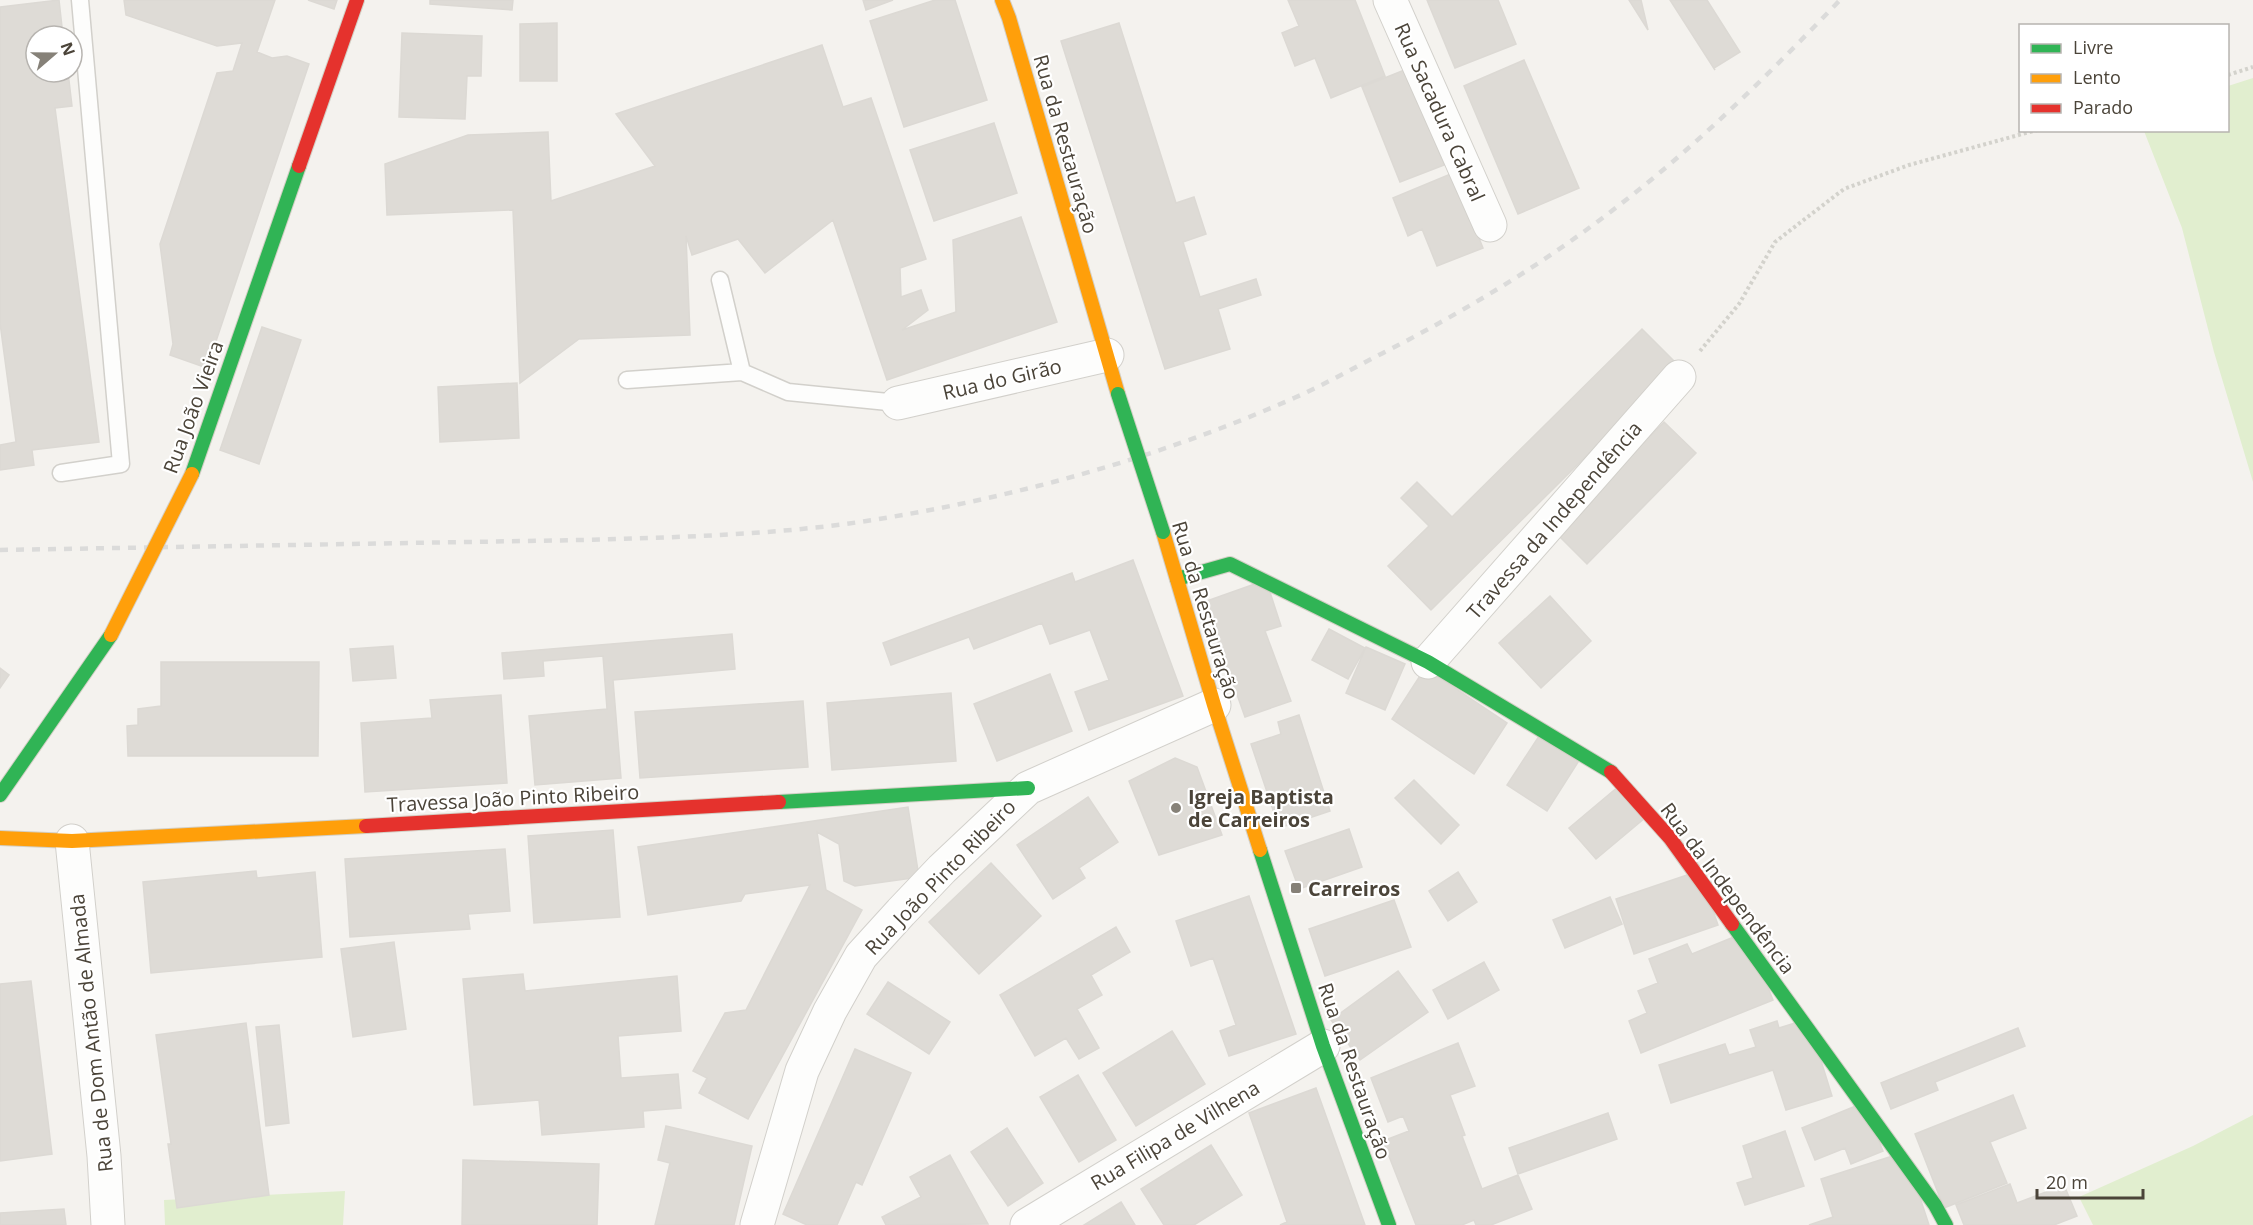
<svg xmlns="http://www.w3.org/2000/svg" width="2253" height="1225" viewBox="0 0 2253 1225" font-family="'Open Sans',sans-serif">
  <style>
    .green { fill: #e1eecf }
    .building { fill: #dedbd6; stroke: #dcd9d4; stroke-width: 1.5 }
    .lines { fill: none; stroke-linecap: round; stroke-linejoin: round }
    .lane-casing { stroke: #d2d0cb; stroke-width: 19 }
    .street-casing { stroke: #d2d0cb; stroke-width: 35 }
    .fast-casing { stroke: #d3cfc5; stroke-width: 16 }
    .slow-casing { stroke: #d3cfc5; stroke-width: 16 }
    .jam-casing { stroke: #d3cfc5; stroke-width: 16 }
    .path { stroke: #d3d2cc; stroke-width: 4; stroke-dasharray: 3 3; stroke-linecap: butt }
    .lane { stroke: #fdfdfc; stroke-width: 16 }
    .street { stroke: #fdfdfc; stroke-width: 33 }
    .fast { stroke: #30b455; stroke-width: 14 }
    .slow { stroke: #ff9f0a; stroke-width: 14 }
    .jam { stroke: #e5322d; stroke-width: 14 }
    .rail { stroke: #dbdbda; stroke-width: 4.5; stroke-dasharray: 8 8; stroke-linecap: butt }
    .fast-bridge-casing { stroke: #d3cfc5; stroke-width: 16; stroke-linecap: butt }
    .slow-bridge-casing { stroke: #d3cfc5; stroke-width: 16; stroke-linecap: butt }
    .fast-bridge { stroke: #30b455; stroke-width: 14 }
    .slow-bridge { stroke: #ff9f0a; stroke-width: 14 }
    .poi-dot { fill: #868178; stroke: #fff; stroke-width: 2 }
    .labels { text-anchor: middle; dominant-baseline: central; stroke-width: 4.5; stroke-linejoin: round; paint-order: stroke }
    .street-label { font-size: 20px; fill: #4b4439; stroke: #fff }
    .poi-label { font-size: 20px; font-weight: bold; fill: #4b4439; stroke: #fff; text-anchor: start }
  </style>
  <rect width="100%" height="100%" fill="#f4f2ee"/>
  <path class="green" d="M2253 78V482L2214 352 2182 228 2144 131 2228 130V86Z
    M2253 1115V1225H2093L2079 1197 2193 1146Z
    M345 1191 343 1225H165L164 1200Z"/>
  <path class="building" d="M59 0 63 36H36V72H68L72 106 55 108 99 442 32 450 34 465 0 470V445L16 442 0 323V7Z
    M124 0H275L257 52 272 58 287 56 309 64 207 368 170 355 173 344 160 244 217 73 233 71 242 43 217 46 126 15Z
    M308 0H337L334 9Z
    M430 0H513L512 10 430 4Z
    M863 0H893L866 10Z
    M935 0H955L987 100 904 127 870 21Z
    M1288 0H1355L1385 76 1331 98 1315 58 1295 66 1282 33 1299 26Z
    M1427 0H1498L1516 44 1455 68Z
    M1629 0H1641L1648 30Z
    M1670 0H1707L1740 52 1714 68 1715 70Z
    M557 23V81H520V24Z
    M1119 23 1176 203 1194 197 1206 234 1183 242 1200 297 1256 279 1261 295 1218 309 1230 349 1165 369 1061 41Z
    M402 33 482 36 481 76H467L465 119 399 117Z
    M822 45 843 107 871 98 926 259 900 268 901 297 921 290 928 310 902 330 956 312 953 240 1021 217 1057 322 887 380 833 220 765 273 738 239 692 255 686 236 690 335 579 339 520 383 513 210 387 215 385 164 468 135 548 132 551 201 655 166 616 114Z
    M1524 60 1579 188 1518 214 1464 86Z
    M1407 69 1444 165 1400 182 1362 87Z
    M994 123 1017 193 934 221 910 150Z
    M1453 173 1483 248 1437 266 1422 229 1408 236 1393 198Z
    M262 327 301 340 259 464 220 450Z
    M1642 329 1678 365 1431 610 1388 566 1429 526 1401 498 1417 482 1452 517Z
    M517 383 519 438 440 442 438 387Z
    M1664 422 1696 453 1587 564 1556 533Z
    M1133 560 1183 696 1089 730 1075 692 1109 680 1090 630 1050 644 1042 623 974 649 969 637 891 665 883 643 1072 573 1075 582Z
    M1266 580 1281 626 1265 631 1291 701 1245 717 1204 602Z
    M1550 596 1591 641 1541 688 1499 643Z
    M1329 629 1365 648 1348 679 1312 660Z
    M732 634 735 669 613 680 621 778 535 785 529 716 607 709 603 656 543 661 544 676 504 679 502 653Z
    M393 646 396 678 353 681 350 649Z
    M1366 647 1405 664 1385 710 1346 693Z
    M161 662H319L318 756H128L127 726 138 725V709L161 706Z
    M0 668 9 675 0 688Z
    M1425 668 1507 723 1474 774 1392 719Z
    M1050 674 1072 731 997 761 974 704Z
    M951 693 956 761 832 770 827 703Z
    M501 695 507 783 365 792 361 723 432 718 430 700Z
    M803 701 808 767 640 778 635 712Z
    M1299 715 1330 811 1279 828 1251 744 1281 734 1278 722Z
    M1541 733 1580 759 1547 811 1507 785Z
    M1175 758 1197 767 1222 835 1159 855 1129 781Z
    M1414 780 1459 825 1441 844 1395 798Z
    M1619 786 1645 818 1596 859 1569 828Z
    M1088 797 1118 842 1079 868 1085 878 1053 899 1017 845Z
    M908 807 919 877 855 886 844 881 839 844 817 832 826 890 862 910 748 1119 699 1093 707 1078 693 1071 725 1013 746 1010 810 885 745 894 741 901 648 915 638 847Z
    M1349 829 1362 867 1299 889 1285 851Z
    M613 830 620 917 534 923 528 836Z
    M505 849 510 911 468 914 470 929 350 937 345 859Z
    M991 863 1041 916 979 974 929 922Z
    M256 871 257 878 315 872 322 957 151 973 143 882Z
    M1699 871 1718 925 1634 954 1616 899Z
    M1458 872 1477 902 1448 921 1429 891Z
    M1249 896 1296 1034 1229 1056 1220 1031 1236 1025 1213 958 1191 966 1176 921Z
    M1610 897 1622 924 1565 948 1553 920Z
    M1394 900 1411 947 1325 976 1309 929Z
    M1116 927 1130 952 1091 975 1102 995 1077 1009 1099 1048 1079 1059 1066 1038 1035 1056 1000 995Z
    M1746 932 1773 1000 1641 1053 1629 1021 1647 1013 1638 991 1658 983 1649 959 1687 944 1692 954Z
    M394 942 406 1029 353 1037 341 949Z
    M1484 962 1499 990 1448 1019 1433 990Z
    M1398 971 1428 1012 1360 1060 1331 1020Z
    M523 974 525 991 677 976 681 1031 618 1036 621 1078 678 1074 681 1108 643 1111 644 1127 542 1135 539 1100 474 1105 463 979Z
    M31 981 52 1154 0 1161V984Z
    M888 982 950 1022 929 1054 867 1014Z
    M1808 1019 1832 1096 1786 1110 1773 1070 1671 1103 1659 1065 1725 1044 1729 1055 1756 1047 1750 1030 1777 1021 1779 1028Z
    M246 1023 269 1195 177 1208 168 1144H171L156 1035Z
    M279 1025 289 1123 266 1126 256 1027Z
    M2018 1028 2025 1046 1935 1082 1938 1090 1891 1109 1881 1083Z
    M1172 1031 1205 1084 1136 1126 1103 1073Z
    M1458 1043 1475 1086 1450 1095 1465 1135 1462 1136 1482 1189 1518 1175 1532 1209 1491 1225H1476L1474 1220 1462 1225H1416L1383 1141 1409 1131 1403 1116 1388 1122 1371 1078Z
    M855 1049 911 1073 862 1185 856 1182 837 1225H807L783 1214Z
    M1078 1075 1116 1140 1079 1162 1040 1097Z
    M1316 1088 1365 1225H1280L1287 1222 1249 1113Z
    M2013 1095 2026 1128 1990 1142 2007 1183 1944 1208 1915 1134Z
    M1863 1103 1883 1151 1851 1164 1845 1148 1815 1160 1802 1128Z
    M1608 1113 1617 1139 1518 1174 1509 1148Z
    M666 1126 752 1146 734 1225H655L670 1163 658 1160Z
    M1007 1128 1043 1183 1008 1206 971 1152Z
    M1785 1131 1804 1186 1745 1205 1737 1183 1753 1178 1743 1146Z
    M1211 1145 1242 1195 1194 1225H1164L1141 1189Z
    M1905 1152 1929 1225H1809L1833 1217 1821 1179Z
    M950 1155 988 1224 886 1225 882 1217 921 1197 910 1177Z
    M463 1160 599 1164 597 1225H462Z
    M2010 1184 2017 1203 2064 1185 2077 1216 2054 1225H1964L1956 1205Z
    M1121 1202 1135 1225H1084Z
    M64 1209 66 1225H0V1213Z"/>
  <g class="lines">
    <g class="lane-casing">
      <path id="lane" d="M720 280 742 372
        M627 380 742 372 788 392 898 403
        M61 473 121 464 80 0"/>
    </g>
    <g class="street-casing">
      <path id="street" d="M1390 0 1490 225
        M898 403 1107 355
        M1428 662 1679 377
        M72 841 104 1156 108 1225
        M757 1225 802 1071 830 1011 861 956 901 912 942 869 1028 788 1214 705
        M1027 1225 1323 1046"/>
    </g>
    <g class="fast-casing">
      <path id="fast" d="M192 474 299 166
        M1177 579 1230 564 1428 662 1611 772
        M0 795 111 635
        M779 802 1028 788
        M1260 850 1323 1046 1389 1225
        M1732 924 1935 1205 1946 1225"/>
    </g>
    <g class="slow-casing">
      <path id="slow" d="M1002 0 1009 18 1118 394
        M1163 532 1214 705 1260 850
        M0 838 72 841 366 826"/>
    </g>
    <g class="jam-casing">
      <path id="jam" d="M299 166 357 0
        M1611 772 1670 838 1732 924
        M366 826 779 802"/>
    </g>
    <path class="path" d="M2228 75 2253 67
      M1700 351 1739 304 1775 242 1844 189 1909 165 2037 130"/>
    <use href="#lane" class="lane"/>
    <use href="#street" class="street"/>
    <use href="#fast" class="fast"/>
    <use href="#slow" class="slow"/>
    <use href="#jam" class="jam"/>
    <path class="rail" d="M0 550 583 540C680 537 777 535 873 520 1017 497 1161 457 1294 398 1324 385 1353 368 1383 353 1467 310 1548 261 1622 203 1701 142 1771 72 1840 0"/>
    <g class="fast-bridge-casing">
      <path id="fast-bridge" d="M1118 394 1163 532"/>
    </g>
    <g class="slow-bridge-casing">
      <path id="slow-bridge" d="M111 635 192 474"/>
    </g>
    <use href="#fast-bridge" class="fast-bridge"/>
    <use href="#slow-bridge" class="slow-bridge"/>
  </g>
  <g class="poi-dot">
    <circle cx="1176" cy="808" r="6"/>
    <rect x="1290" y="882" width="12" height="12" rx="3"/>
  </g>
  <g class="labels">
    <g class="street-label">
      <text transform="translate(1440 112) rotate(66)">Rua Sacadura Cabral</text>
      <text transform="translate(1066 144) rotate(74)">Rua da Restauração</text>
      <text transform="translate(1002 379) rotate(-13)">Rua do Girão</text>
      <text transform="translate(193 407) rotate(-70)">Rua João Vieira</text>
      <text transform="translate(1554 520) rotate(-49)">Travessa da Independência</text>
      <text transform="translate(1206 610) rotate(73)">Rua da Restauração</text>
      <text transform="translate(513 798) rotate(-3)">Travessa João Pinto Ribeiro</text>
      <text transform="translate(940 877) rotate(-46)">Rua João Pinto Ribeiro</text>
      <text transform="translate(1728 888) rotate(53)">Rua da Independência</text>
      <text transform="translate(91 1033) rotate(-96)">Rua de Dom Antão de Almada</text>
      <text transform="translate(1355 1071) rotate(71)">Rua da Restauração</text>
      <text transform="translate(1175 1135) rotate(-31)">Rua Filipa de Vilhena</text>
    </g>
    <g class="poi-label">
      <text x="1188" y="796">Igreja Baptista<tspan x="1188" dy="23">de Carreiros</tspan></text>
      <text x="1308" y="888">Carreiros</text>
    </g>
  </g>
  <rect x="2019" y="24" width="210" height="108" fill="#ffffff" stroke="#b7b4b0" stroke-width="1.5"/>
  <rect x="2031" y="44" width="30" height="9" fill="#30b455" stroke="#b7b4b0" stroke-width="1.5"/>
  <text x="2073" y="54" font-size="18" fill="#4b4439">Livre</text>
  <rect x="2031" y="74" width="30" height="9" fill="#ff9f0a" stroke="#b7b4b0" stroke-width="1.5"/>
  <text x="2073" y="84" font-size="18" fill="#4b4439">Lento</text>
  <rect x="2031" y="104" width="30" height="9" fill="#e5322d" stroke="#b7b4b0" stroke-width="1.5"/>
  <text x="2073" y="114" font-size="18" fill="#4b4439">Parado</text>
  <g transform="translate(54 54) rotate(70)"><circle r="28" fill="#ffffff" stroke="#b7b4b0" stroke-width="1.5"/>
  <path d="M0-4.5L10 22L0 15L-10 22Z" fill="#868178"/>
  <text y="-9" font-size="16" font-weight="bold" text-anchor="middle" fill="#4b4439">N</text>
  </g>
  <path d="M2037 1189v9h106v-9" fill="none" stroke="#4b4439" stroke-width="3"/>
  <text x="2046" y="1189" font-size="18" fill="#4b4439" stroke="#ffffff" stroke-width="4.5" paint-order="stroke">20 m</text>
</svg>
